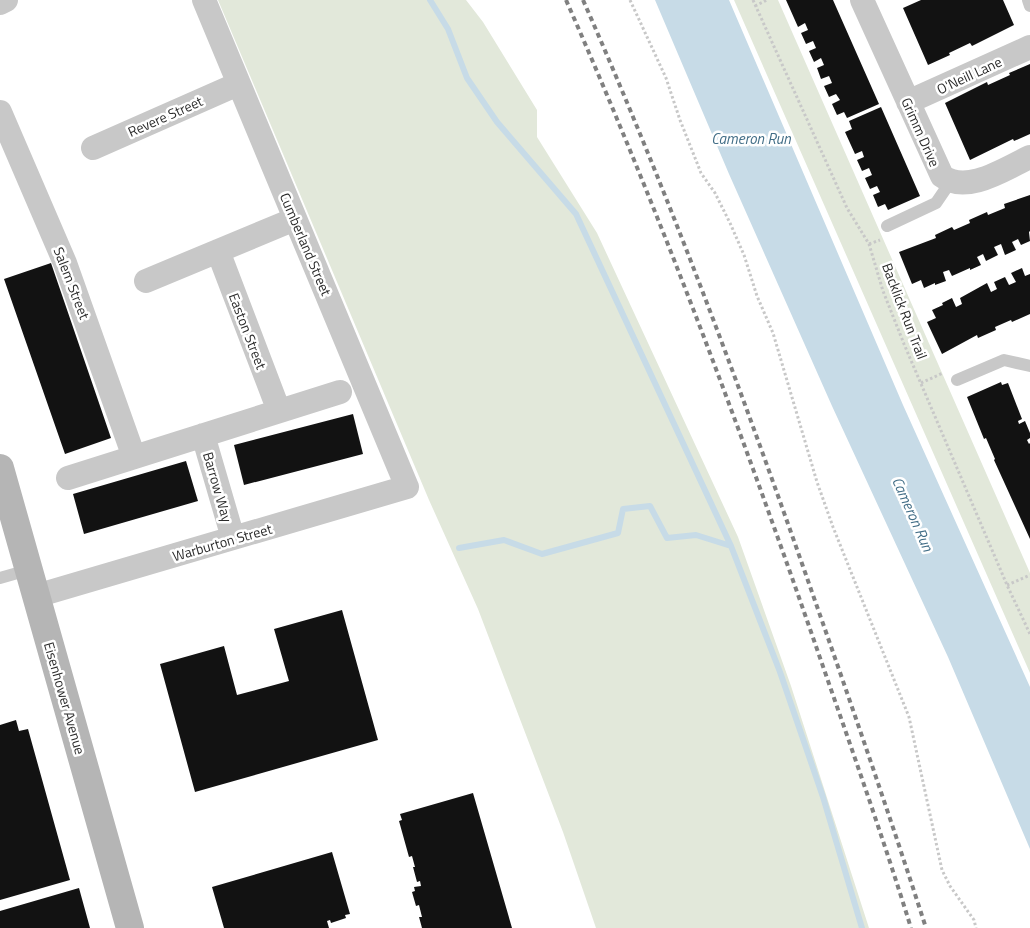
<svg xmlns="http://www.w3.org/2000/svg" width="1030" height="928" viewBox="0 0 1030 928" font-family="'Titillium Web',sans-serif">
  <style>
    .green { fill: #e2e8da }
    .water { fill: #c7dbe7 }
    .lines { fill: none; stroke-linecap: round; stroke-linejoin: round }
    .stream { stroke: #c7dbe7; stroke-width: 6 }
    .building { fill: #121212 }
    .path { stroke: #c8c8c8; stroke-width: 3; stroke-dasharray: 2.5 2.5; stroke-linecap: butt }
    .service { stroke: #c8c8c8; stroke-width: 12 }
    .minor { stroke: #c8c8c8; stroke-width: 24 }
    .secondary { stroke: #b5b5b5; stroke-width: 28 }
    .rail { stroke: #808080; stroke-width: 4; stroke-dasharray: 5 4; stroke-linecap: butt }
    .labels { text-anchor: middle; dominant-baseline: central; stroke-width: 5; stroke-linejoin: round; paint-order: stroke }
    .street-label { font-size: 14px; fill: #2b2b2b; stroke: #fff }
    .water-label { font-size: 15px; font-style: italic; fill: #416d86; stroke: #fff }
  </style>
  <rect width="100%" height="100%" fill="#fff"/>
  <path class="green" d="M218 0H466L483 22 537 110V137L597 233 738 537 791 686 869 928H596L563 832 478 609 429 500Z
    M734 0H778L1030 573V673Z"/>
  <path class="water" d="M655 0H729L903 405 1030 687V849L948 657 832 406 729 174Z"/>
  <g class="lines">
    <path class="stream" d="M430 0 448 29 467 78 497 122 576 214 731 546 780 672 823 797 862 928
      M459 548 504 540 542 554 618 533 623 509 650 506 667 538 696 535 731 546"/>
  </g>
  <path class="building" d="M786 0H833L879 104 847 118 844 112 837 115 832 104 840 100 836 94 829 97 824 86 832 83 829 76 821 79 817 68 824 65 821 58 814 62 809 51 816 48 813 41 806 44 801 33 808 30 805 23 798 27Z
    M921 0H1003L1014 25 972 46 970 43 949 53 950 55 928 65 903 8Z
    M1030 64V134L1014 141 1013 139 970 160 945 103 987 82 988 85 1010 75 1009 73Z
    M881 107 920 196 888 210 885 204 878 207 873 195 880 192 877 186 870 189 865 178 872 175 869 168 862 171 857 160 864 157 862 151 855 154 845 132 852 129 849 121Z
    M1030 195V231L1029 232 1030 241 1021 245 1018 239 1012 242 1016 250 1005 255 1001 244 994 247 998 255 986 261 983 254 977 257 981 265 970 270V268L952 276 949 270 943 272 946 281 935 285V283L924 288 921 280 912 284 899 252 936 238 935 235 952 227 954 230 970 223 969 220 987 212 988 215 1005 208 1004 204Z
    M51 263 111 438 65 454 4 279Z
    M1022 268 1025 276 1030 274V314L1012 322 1011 320 995 327 996 330 978 338 977 335 942 354 927 322 936 318 932 310 943 305 942 303 952 298 956 307 962 304 960 298 987 283 991 292 997 289 994 282 1005 277 1009 285 1016 282 1011 273Z
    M1001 382 1002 385 1008 383 1022 419 1018 421 1019 424 1025 421 1030 433V438L1027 440 1029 444 1030 443V539L994 460 995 459 986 438 984 439 967 397Z
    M353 414 363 454 244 485 234 445Z
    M186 461 198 501 84 534 73 494Z
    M342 610 378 740 195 792 160 664 224 646 237 695 289 681 274 629Z
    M16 720 19 731 28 729 70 880 0 900V725Z
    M473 793 512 928H422L419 917H422L419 905 416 906 412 892 415 891 414 887 421 886 420 881 417 882 413 867H415L412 856 409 857 399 821 402 820 400 814Z
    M332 852 350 914 345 915 346 918 331 923 330 920 327 921 329 928H224L212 887Z
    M79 888 90 928H0V911Z"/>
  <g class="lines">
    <path class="path" d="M630 0 666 78 680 120 701 173 715 193 730 223 744 255 757 296 773 333 817 482 833 527 909 717 942 870 950 886 974 920 976 928
      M753 0 847 208 869 244 883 291 904 344 1007 585 1030 634
      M755 6 767 0
      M869 244 880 240
      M921 383 943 373
      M1007 585 1030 575"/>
    <path class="service" d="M1028 0 1030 6
      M887 226 936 203 951 181
      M957 380 1004 360 1030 366
      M0 578 28 570"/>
    <path class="minor" d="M862 0 942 176C967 195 1006 168 1030 157
      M0 3 6 0
      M908 102 1030 47
      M0 112 65 263 134 457
      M93 148 238 84
      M218 251 279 411
      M146 281 295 219
      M203 435 233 538
      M68 478 340 392
      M36 596 407 487 204 0"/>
    <path class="secondary" d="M0 468 130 928"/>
    <path class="rail" d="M566 0C664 222 748 449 827 678 856 761 885 844 911 928
      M583 0C666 188 738 381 806 575 847 692 888 810 926 928"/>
  </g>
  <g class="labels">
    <g class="street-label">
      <text transform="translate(969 75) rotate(-25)">O'Neill Lane</text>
      <text transform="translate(165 116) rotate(-24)">Revere Street</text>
      <text transform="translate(921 132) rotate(66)">Grimm Drive</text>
      <text transform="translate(306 244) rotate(67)">Cumberland Street</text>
      <text transform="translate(72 283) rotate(69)">Salem Street</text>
      <text transform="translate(905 311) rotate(69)">Backlick Run Trail</text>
      <text transform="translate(248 331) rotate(69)">Easton Street</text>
      <text transform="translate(218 487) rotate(74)">Barrow Way</text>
      <text transform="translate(222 542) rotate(-16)">Warburton Street</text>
      <text transform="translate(65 698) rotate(74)">Eisenhower Avenue</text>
    </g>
    <g class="water-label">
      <text x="751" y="138">Cameron Run</text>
      <text transform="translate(913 514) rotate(66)">Cameron Run</text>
    </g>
  </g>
</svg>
